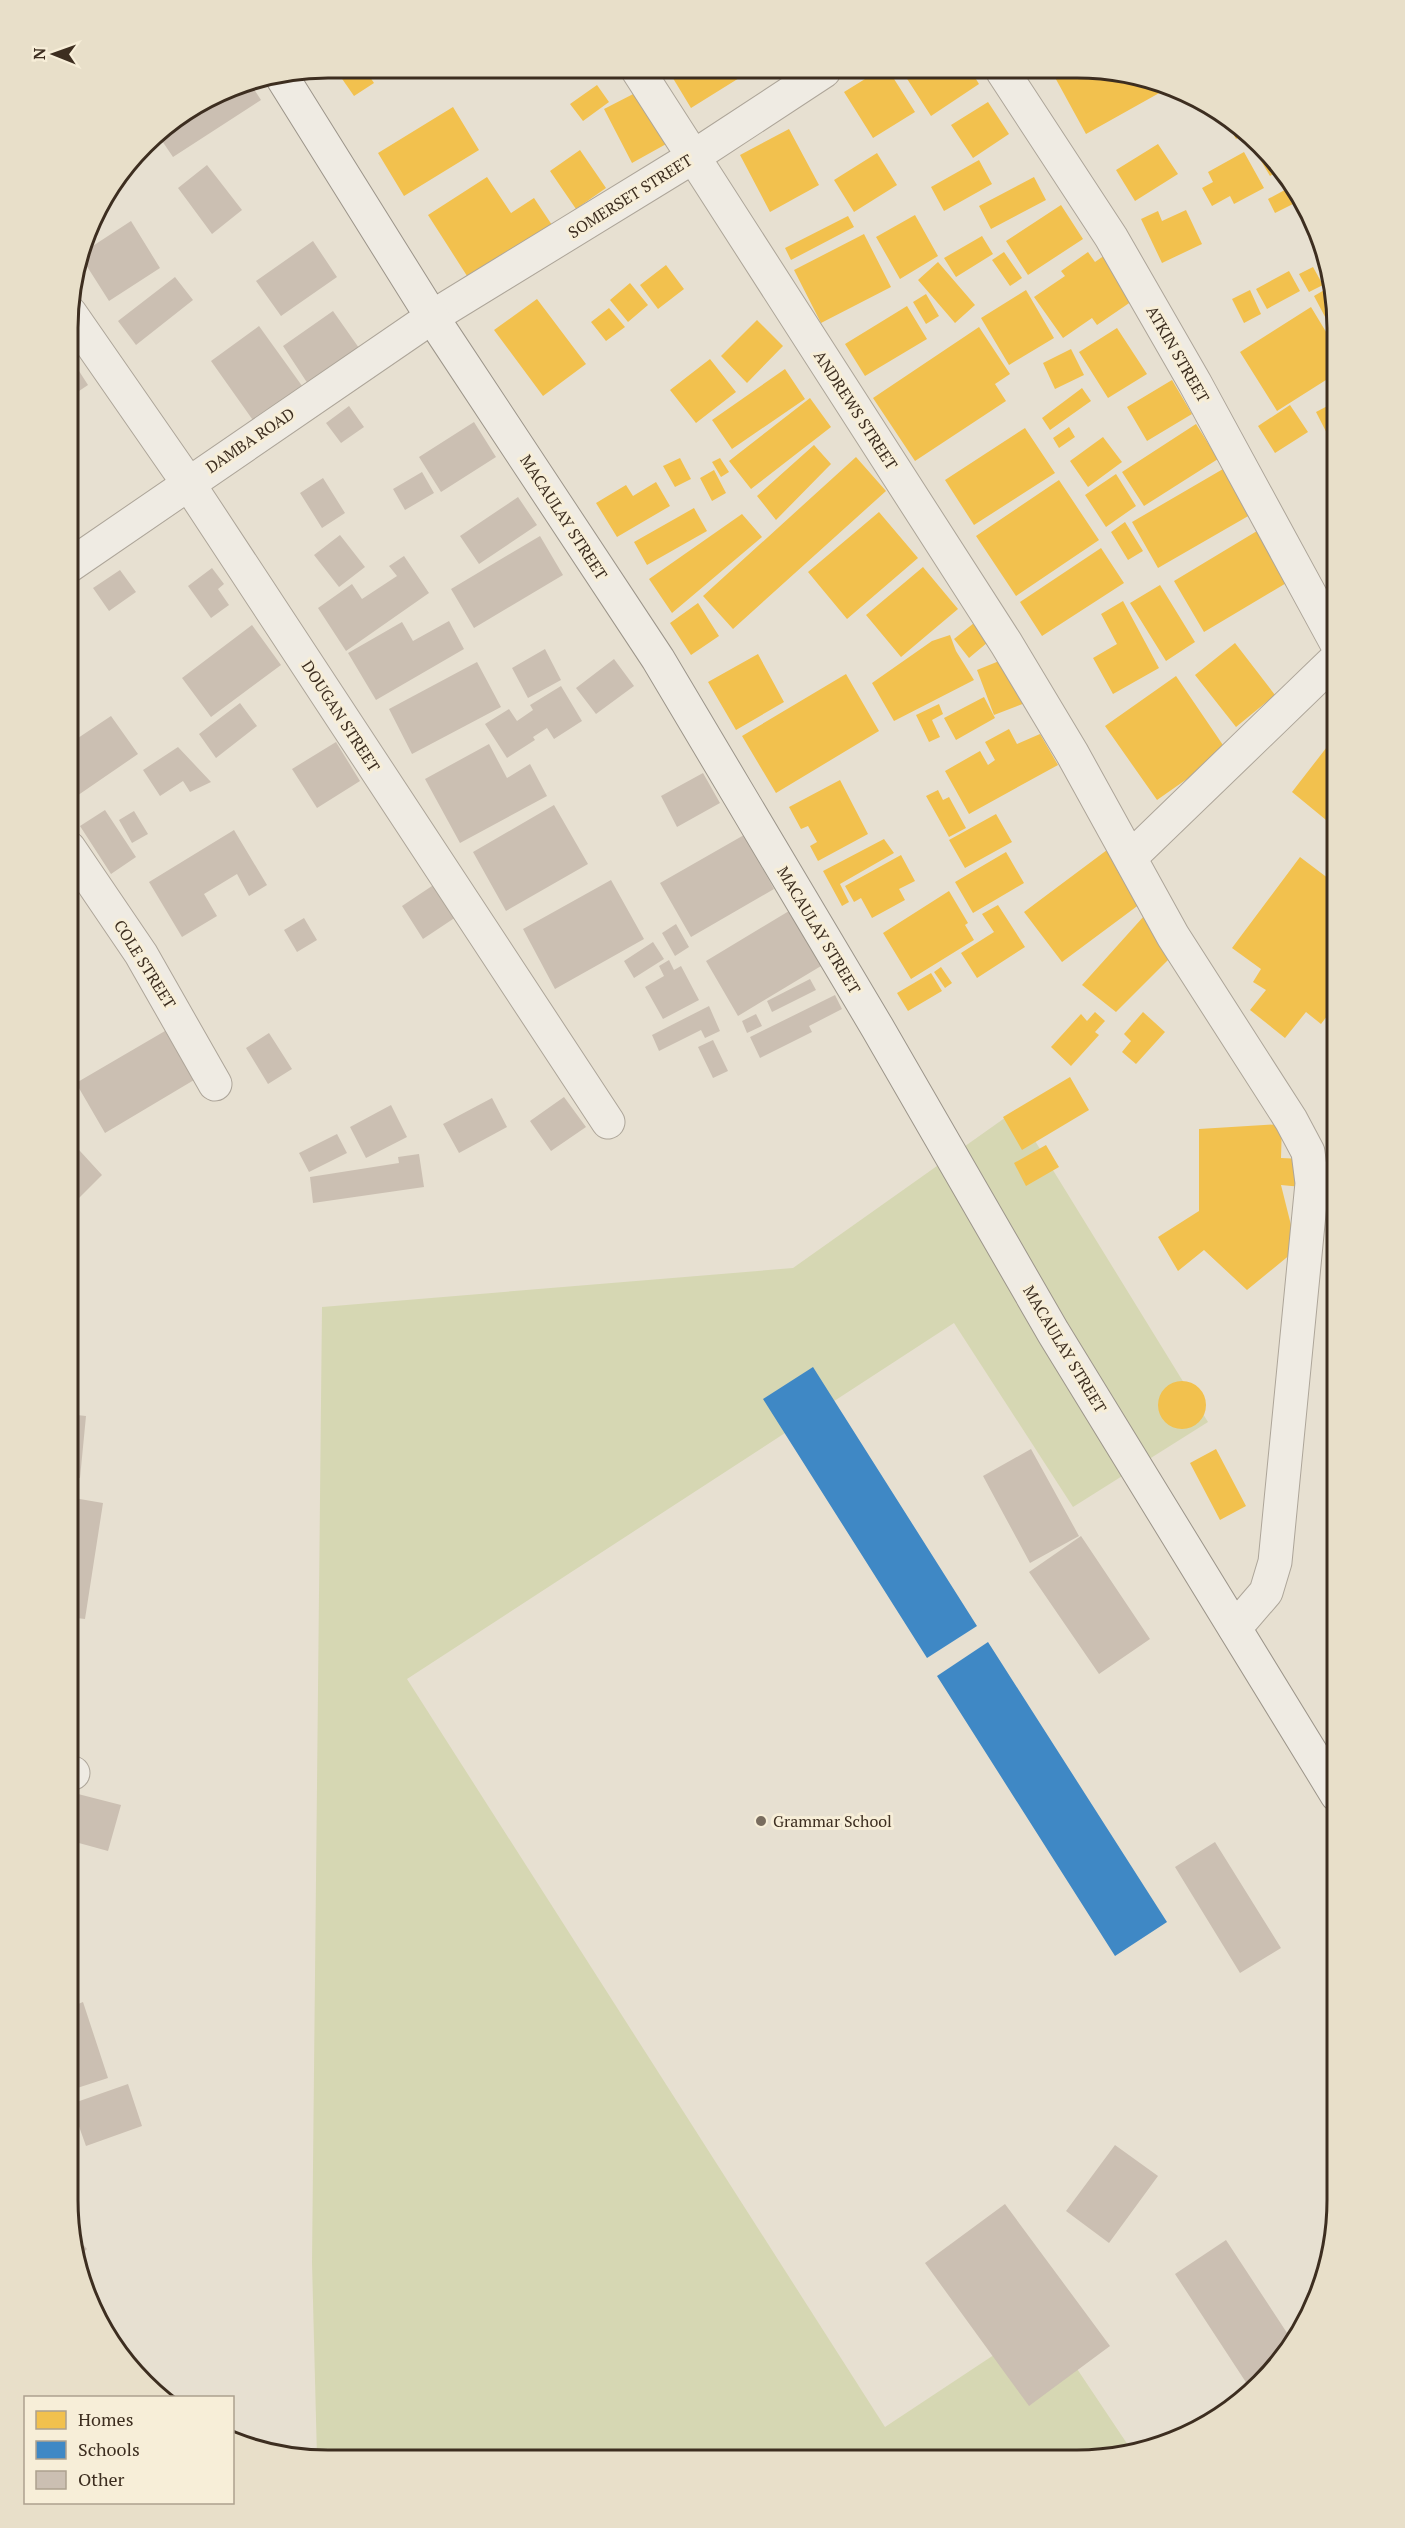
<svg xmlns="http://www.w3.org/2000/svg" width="1405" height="2528" viewBox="0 0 1405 2528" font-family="'PT Serif',serif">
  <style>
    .green { fill: #d6d7b3 }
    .homes { fill: #f2c14e }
    .schools { fill: #3f88c5 }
    .building { fill: #cbbfb2 }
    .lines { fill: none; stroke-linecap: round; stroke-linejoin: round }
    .street-casing { stroke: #ada599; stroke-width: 35 }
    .secondary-casing { stroke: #9c958a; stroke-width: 35 }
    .street { stroke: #efebe3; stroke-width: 33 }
    .secondary { stroke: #efebe3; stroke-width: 33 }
    .poi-dot { fill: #786c5e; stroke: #f7eed8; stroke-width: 2 }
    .labels { text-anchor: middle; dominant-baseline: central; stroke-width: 6; stroke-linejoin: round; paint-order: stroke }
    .street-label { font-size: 16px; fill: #3d2e20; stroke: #f7eed8 }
    .poi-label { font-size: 16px; fill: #3d2e20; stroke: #f7eed8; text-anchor: start }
    .rim { fill: none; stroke: #3d2e20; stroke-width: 3 }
  </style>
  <rect width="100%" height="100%" fill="#e7e0d1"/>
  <path class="green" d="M1016 1110 1208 1422 1073 1507 954 1323 407 1679 885 2427 1045 2321 1132 2451 1077 2460 317 2458 312 2262 322 1307 793 1268Z"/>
  <path class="homes" d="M348 68H364L374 83 354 96 338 73Z
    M668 70H752L691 108Z
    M878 71H889L915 112 873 138 844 92Z
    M902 71H971L979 84 931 116Z
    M1052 72H1128L1170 87 1086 134Z
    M597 85 609 102 583 121 570 104Z
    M641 90 668 143 632 163 604 109Z
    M988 102 1009 134 973 158 951 125Z
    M453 107 479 150 404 196 378 153Z
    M1234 122 1249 132 1236 139 1228 125Z
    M789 129 819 185 770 212 740 155Z
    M1256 141 1281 169 1270 176 1251 144Z
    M1158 144 1178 174 1135 201 1116 170Z
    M580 150 606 188 576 209 550 171Z
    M1244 152 1264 188 1234 204 1230 196 1212 206 1202 188 1213 182 1208 172Z
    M877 153 897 185 854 212 834 180Z
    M979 160 992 184 944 211 931 187Z
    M487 177 511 213 534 198 552 225 469 279 428 215Z
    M1034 177 1046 200 991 229 979 206Z
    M1294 185 1301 200 1275 213 1268 199Z
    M1061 205 1083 239 1028 275 1006 241Z
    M1186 210 1202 244 1162 263 1141 219 1158 211 1162 221Z
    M1309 214 1324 244 1325 253 1306 216Z
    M915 215 938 256 900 279 876 237Z
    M848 216 854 227 791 260 785 248Z
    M864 234 891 287 821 323 794 270Z
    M982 236 993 254 956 277 944 258Z
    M1004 252 1022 278 1010 286 992 260Z
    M1088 252 1095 262 1108 253 1138 297 1097 325 1092 318 1063 338 1034 297 1065 276 1061 271Z
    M938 262 975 305 955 323 918 280Z
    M666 265 684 289 658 309 640 285Z
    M1313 267 1323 285 1309 292 1299 274Z
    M1289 271 1300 291 1267 309 1256 289Z
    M630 283 648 305 628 322 610 300Z
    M1326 289 1333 302 1337 327 1332 330 1314 296Z
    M1026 290 1054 338 1009 365 981 318Z
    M1250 290 1261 314 1244 323 1232 299Z
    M926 294 939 316 926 324 913 302Z
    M537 299 586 364 543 396 494 330Z
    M907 306 927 339 865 376 845 344Z
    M1311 307 1337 350V373L1277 411 1240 352Z
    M609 308 625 327 606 341 591 322Z
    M757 320 783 346 747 383 721 356Z
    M979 327 1010 374 995 384 1006 401 915 461 873 398Z
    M1117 328 1147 374 1108 398 1079 352Z
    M1071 349 1084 375 1055 389 1043 363Z
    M710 359 736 392 696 423 670 390Z
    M785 369 805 399 732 449 712 420Z
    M1172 380 1192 414 1147 441 1127 407Z
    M1082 388 1091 401 1050 430 1042 418Z
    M810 398 831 427 751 489 729 461Z
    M1337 401V453L1316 412Z
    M1290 405 1308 432 1275 453 1258 426Z
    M1196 424 1218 459 1144 506 1122 472Z
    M1069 427 1075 437 1059 448 1053 438Z
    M1025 428 1055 473 974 525 945 480Z
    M1103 437 1122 462 1088 487 1070 461Z
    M814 445 831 464 776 520 757 496Z
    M856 457 886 491 733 629 703 596Z
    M680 458 691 479 675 487 663 466Z
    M720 458 729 472 721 477 712 462Z
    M1223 469 1250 515 1158 568 1132 522Z
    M714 470 726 493 712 501 700 478Z
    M1116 474 1136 506 1106 527 1085 495Z
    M1059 480 1099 540 1016 596 976 536Z
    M656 482 670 506 617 537 596 503 626 485 633 496Z
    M694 508 707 531 647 565 634 542Z
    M879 512 918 558 847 619 808 572Z
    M742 514 762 537 672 613 649 579Z
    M1125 522 1143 551 1128 560 1111 532Z
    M1262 528 1293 579 1204 632 1174 581Z
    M1101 548 1124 583 1042 636 1020 602Z
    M923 567 958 609 901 657 866 615Z
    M1160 585 1195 642 1166 661 1130 603Z
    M1123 601 1159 668 1113 694 1093 658 1117 644 1101 614Z
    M698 603 719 636 691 655 670 623Z
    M979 619 994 637 969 658 954 639Z
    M950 635 956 651 974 680 894 721 872 683 932 641Z
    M1235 643 1275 695 1236 727 1195 675Z
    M758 654 784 702 736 730 708 682Z
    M1009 657 1025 703 994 715 977 670Z
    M846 674 879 731 776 793 742 736Z
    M1176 676 1227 751 1157 800 1105 726Z
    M984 697 995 718 956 740 944 718Z
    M939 704 943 714 932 720 940 737 929 742 916 715Z
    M1009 729 1017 744 1040 734 1058 765 969 814 945 771 980 751 988 765 995 760 985 742Z
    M1337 734V829L1292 792Z
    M840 780 868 834 818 861 810 846 817 842 808 826 801 829 789 807Z
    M938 790 943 800 949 797 966 828 949 837 926 796Z
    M996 814 1012 842 965 868 949 840Z
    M884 839 894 853 840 884 849 902 842 906 823 871Z
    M1107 850 1144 901 1062 962 1024 912Z
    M1006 852 1024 883 973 913 955 882Z
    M901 855 915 881 899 889 905 900 872 918 861 898 854 902 845 886Z
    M1300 857 1337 885V961L1328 973 1337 980V1003L1321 1024 1306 1012 1285 1038 1250 1010 1266 990 1253 982 1261 969 1232 948Z
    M949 891 968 923 965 925 974 940 911 979 883 933Z
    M998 905 1025 947 977 978 961 953 994 932 982 914Z
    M1144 916 1176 952 1116 1012 1082 985Z
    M941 967 952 983 945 988 934 972Z
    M931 973 942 991 908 1011 897 993Z
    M1095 1012 1105 1021 1095 1032 1099 1035 1071 1066 1051 1047 1081 1014 1087 1021Z
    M1143 1012 1165 1032 1136 1064 1122 1052 1131 1041 1124 1034Z
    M1070 1077 1089 1110 1022 1150 1003 1117Z
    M1282 1124 1281 1158 1304 1159 1302 1187 1281 1185 1297 1249 1247 1290 1204 1250 1178 1271 1158 1237 1199 1211V1129Z
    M1046 1145 1059 1167 1026 1186 1014 1163Z
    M1158 1405a24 24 0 1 1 48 0a24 24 0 1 1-48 0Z
    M1216 1449 1246 1506 1220 1520 1190 1463Z"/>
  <path class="schools" d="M813 1367 977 1626 927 1658 763 1399Z
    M988 1642 1167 1922 1115 1956 937 1676Z"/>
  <path class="building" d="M250 83 261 100 173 157 156 132 229 87Z
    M207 165 242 210 212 234 178 188Z
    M131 221 160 268 109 301 81 257 82 253Z
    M313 241 337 277 281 316 256 281Z
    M175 277 193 300 136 345 118 321Z
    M333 311 359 348 308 384 283 346Z
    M259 326 305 390 257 426 211 361Z
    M70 357 88 385 70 397Z
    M349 406 364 427 341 443 326 423Z
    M474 422 496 457 441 492 419 457Z
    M422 472 434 493 405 510 393 489Z
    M323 478 345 513 322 528 300 493Z
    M518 497 537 525 479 564 460 536Z
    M340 535 365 567 339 587 314 555Z
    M540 536 563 575 474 628 451 589Z
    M404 556 429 593 346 651 318 608 352 584 362 599 397 576 389 566Z
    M212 568 224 584 218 589 229 605 211 618 188 586Z
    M120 570 136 592 109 611 93 588Z
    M449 621 464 649 376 700 348 653 402 622 413 641Z
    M252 625 281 665 211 717 182 678Z
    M545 649 561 680 528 698 512 668Z
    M614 659 634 686 596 714 576 688Z
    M477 662 501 707 412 754 389 709Z
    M561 686 582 721 554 739 547 728 533 737 535 740 507 758 485 724 509 709 517 721 533 710 530 705Z
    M240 703 257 726 216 758 199 734Z
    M111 716 138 754 71 800 69 744Z
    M336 742 360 781 317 808 292 769Z
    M489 744 507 778 530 764 547 796 460 843 425 779Z
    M178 747 211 782 190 792 183 781 160 796 143 770Z
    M703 773 720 803 677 827 661 796Z
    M554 805 588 864 506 911 473 852Z
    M105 810 136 857 111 874 80 826Z
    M134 811 148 834 132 843 119 820Z
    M234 830 267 885 249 896 237 874 204 894 217 916 182 937 149 882Z
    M744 835 774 889 691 937 660 883Z
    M611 880 644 939 555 989 523 929Z
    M438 882 459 915 423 939 402 906Z
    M789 911 821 966 738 1016 706 961Z
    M304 918 317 940 297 952 284 930Z
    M676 924 689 947 675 956 662 933Z
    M653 942 664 959 634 978 624 961Z
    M669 960 674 970 681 966 699 1000 663 1019 645 987 664 976 659 966Z
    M810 979 816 990 772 1012 767 1001Z
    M835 995 842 1009 809 1026 812 1032 760 1058 750 1037Z
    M709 1006 720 1031 705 1038 701 1030 659 1051 652 1035Z
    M756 1014 762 1026 747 1033 742 1021Z
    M165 1031 194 1080 105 1133 76 1083Z
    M269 1033 292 1069 268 1084 246 1048Z
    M713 1040 728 1071 713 1078 698 1047Z
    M564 1097 586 1127 551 1151 530 1121Z
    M492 1098 507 1127 459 1153 443 1124Z
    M391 1105 407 1137 366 1158 350 1127Z
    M337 1134 347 1153 309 1172 299 1153Z
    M69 1139 102 1175 69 1208Z
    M419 1154 424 1187 313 1203 310 1177 399 1163 398 1157Z
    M68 1414 86 1416 80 1478 68 1477Z
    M1031 1449 1079 1536 1030 1563 983 1476Z
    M68 1497 103 1503 85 1619 68 1617Z
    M1081 1536 1150 1639 1099 1674 1029 1572Z
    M78 1794 121 1805 108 1851 68 1840Z
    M1215 1842 1281 1948 1240 1973 1175 1867Z
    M83 2002 108 2078 68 2091V2008Z
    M1337 2046V2070L1327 2051Z
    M128 2084 142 2126 86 2146 71 2104Z
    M1115 2145 1158 2176 1109 2243 1066 2211Z
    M1005 2204 1110 2346 1029 2406 925 2263Z
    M73 2233 87 2249 77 2258 76 2251Z
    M1226 2240 1293 2342 1283 2359 1251 2390 1175 2274Z"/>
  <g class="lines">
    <g class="street-casing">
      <path id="street" d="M637 69 1006 643 1072 753 1173 936 1291 1120 1308 1152 1312 1183 1275 1562 1266 1592 1235 1628
        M1003 72 1111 237 1195 383 1337 644
        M70 313 188 483 608 1122
        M69 566 432 317 693 157 824 71
        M69 848 141 954 215 1084
        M1131 857 1337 658
        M68 1775 73 1773"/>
    </g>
    <g class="secondary-casing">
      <path id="secondary" d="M282 77 432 317 658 659 877 1027 1053 1332 1337 1795"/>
    </g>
    <use href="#street" class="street"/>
    <use href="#secondary" class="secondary"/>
  </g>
  <circle class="poi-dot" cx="761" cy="1821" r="6"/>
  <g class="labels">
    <g class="street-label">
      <text transform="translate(630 196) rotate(-32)">SOMERSET STREET</text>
      <text transform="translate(1178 354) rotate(60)">ATKIN STREET</text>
      <text transform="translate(856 410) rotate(57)">ANDREWS STREET</text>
      <text transform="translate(250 440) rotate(-34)">DAMBA ROAD</text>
      <text transform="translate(564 517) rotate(57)">MACAULAY STREET</text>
      <text transform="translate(341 716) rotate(57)">DOUGAN STREET</text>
      <text transform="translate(819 930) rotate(59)">MACAULAY STREET</text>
      <text transform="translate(145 964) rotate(58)">COLE STREET</text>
      <text transform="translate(1065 1349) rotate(59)">MACAULAY STREET</text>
    </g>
    <g class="poi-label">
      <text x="773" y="1821">Grammar School</text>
    </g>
  </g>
  <path d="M0 0H1405V2528H0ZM328 78H1077A250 250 0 0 1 1327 328V2200A250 250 0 0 1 1077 2450H328A250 250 0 0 1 78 2200V328A250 250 0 0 1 328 78Z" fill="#e8dfc9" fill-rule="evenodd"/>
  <path class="rim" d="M328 78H1077A250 250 0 0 1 1327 328V2200A250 250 0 0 1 1077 2450H328A250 250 0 0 1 78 2200V328A250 250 0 0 1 328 78Z"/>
  <rect x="24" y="2396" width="210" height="108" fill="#f7eed8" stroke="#ada18e" stroke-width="1.5"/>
  <rect x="36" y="2411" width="30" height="18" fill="#f2c14e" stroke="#ada18e" stroke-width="1.5"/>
  <text x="78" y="2426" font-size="18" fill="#3d2e20">Homes</text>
  <rect x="36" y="2441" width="30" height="18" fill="#3f88c5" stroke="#ada18e" stroke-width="1.5"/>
  <text x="78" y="2456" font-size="18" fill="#3d2e20">Schools</text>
  <rect x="36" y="2471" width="30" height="18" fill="#cbbfb2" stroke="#ada18e" stroke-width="1.5"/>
  <text x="78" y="2486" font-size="18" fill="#3d2e20">Other</text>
  <g transform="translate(54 54) rotate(271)" stroke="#f7eed8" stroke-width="4.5" paint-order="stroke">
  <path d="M0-4.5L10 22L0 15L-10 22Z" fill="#3d2e20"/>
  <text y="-9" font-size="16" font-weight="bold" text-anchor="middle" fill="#3d2e20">N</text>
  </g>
</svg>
